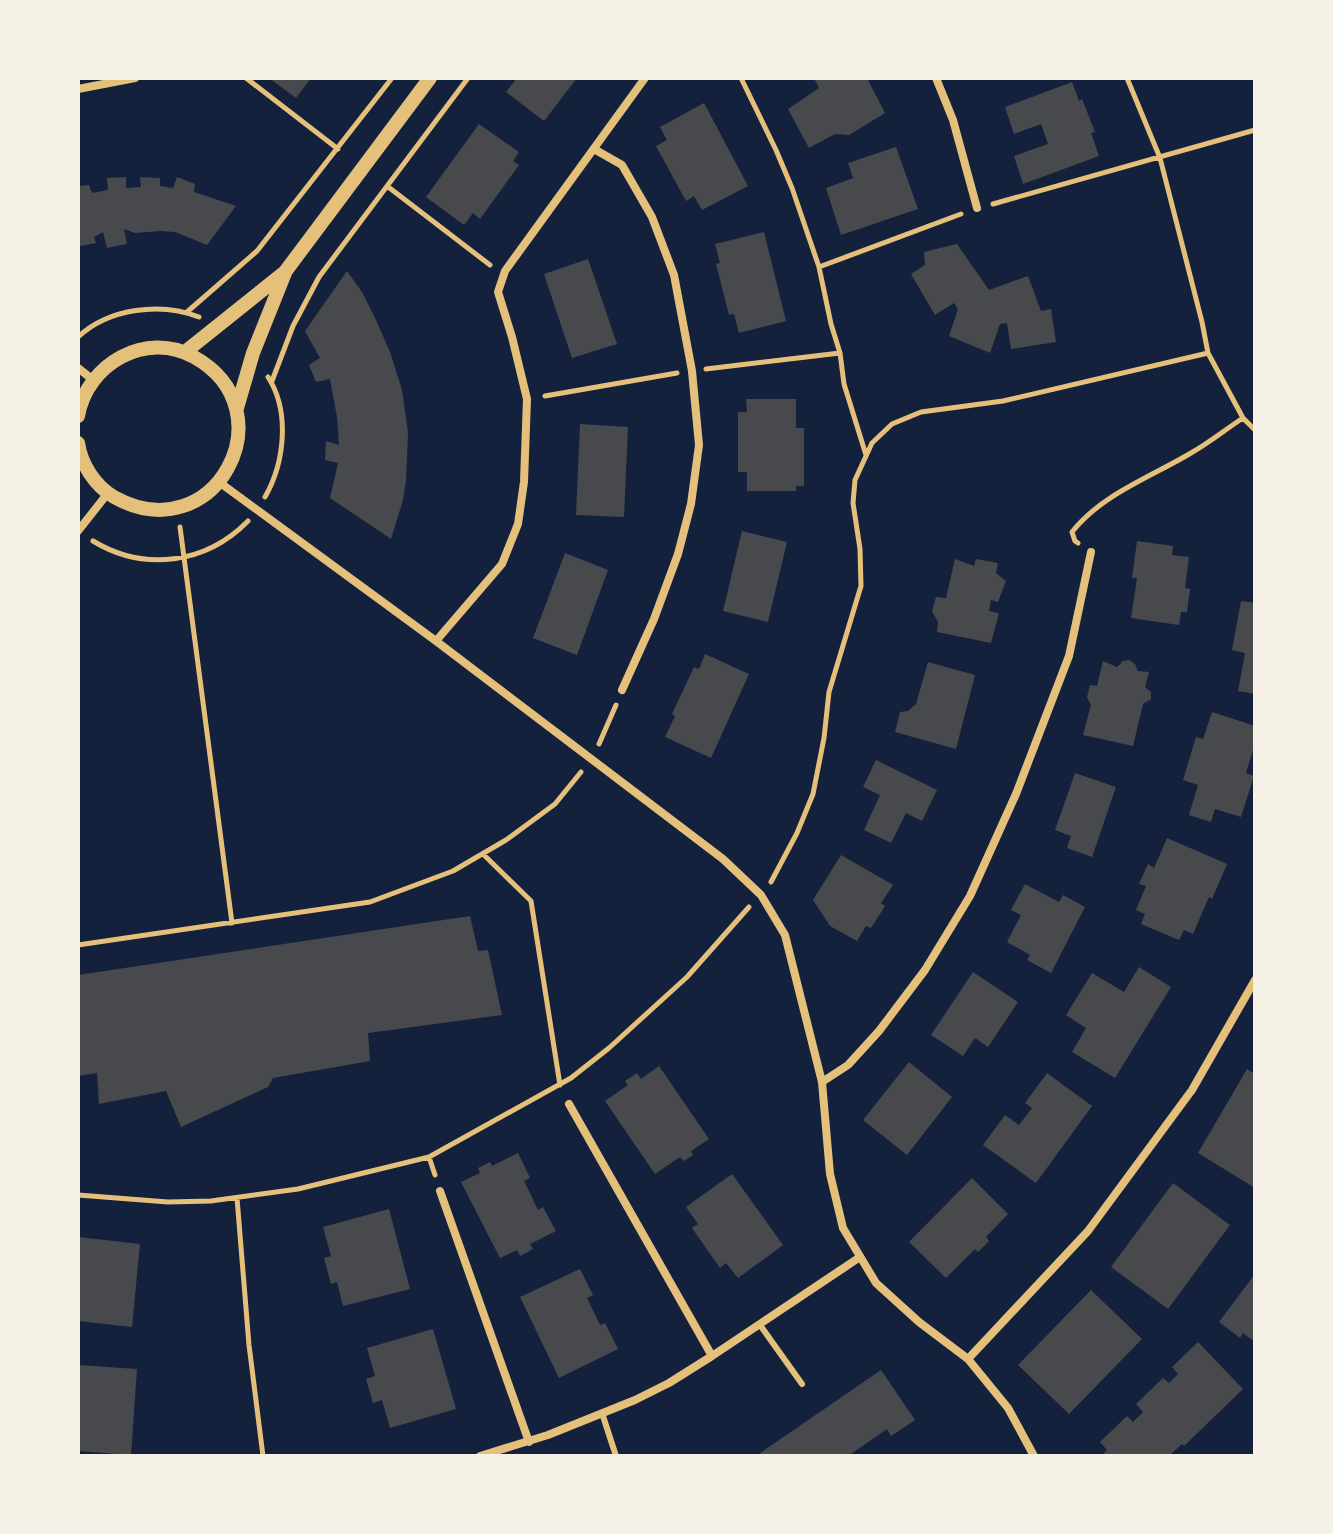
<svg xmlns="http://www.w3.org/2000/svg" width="1333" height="1534" viewBox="0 0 1333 1534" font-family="'Public Sans',sans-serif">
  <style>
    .building { fill: #48494c }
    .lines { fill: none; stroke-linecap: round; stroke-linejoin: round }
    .path { stroke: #e5c07b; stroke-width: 5 }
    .service { stroke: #e5c07b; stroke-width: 6 }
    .minor { stroke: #e5c07b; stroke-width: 8 }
    .tertiary { stroke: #e5c07b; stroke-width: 14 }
  </style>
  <rect width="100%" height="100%" fill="#14213d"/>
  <path class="building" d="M269 78H311L296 98Z
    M517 78H577L544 121 506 92Z
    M814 78H867L885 113 849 135 835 134 809 148 788 109 819 88Z
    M1072 82 1079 101 1082 99 1095 132 1091 133 1099 156 1023 184 1014 156 1048 144 1041 124 1014 134 1005 107Z
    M704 103 748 186 702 210 694 196 686 201 656 146 667 140 660 127Z
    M479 124 519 152 513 161 519 165 480 219 473 213 464 225 426 197Z
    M896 147 918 209 841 235 826 188 853 178 848 163Z
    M126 177V188L141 187 140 177 160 178V186L173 188 177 177 195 184 194 192 236 206 207 245 175 232 160 231 135 233 124 229 127 244 107 248 103 232 94 237 96 243 80 246 78 241V186L89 185 92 193 108 190 107 178Z
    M764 232 786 321 739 333 734 314 729 315 716 264 720 263 715 244Z
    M957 244 989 290 1028 276 1041 311 1051 309 1056 342 1011 349 1007 323 1000 324 990 353 949 336 958 309 954 303 935 315 911 274 925 265 924 252Z
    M588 259 617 344 572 358 544 274Z
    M347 271 362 292 376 320 390 352 402 390 408 432 406 480 403 500 391 539 330 498 338 463 325 460 326 441 339 445 337 417 330 379 316 382 309 365 320 358 305 331Z
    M746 399H796V428H804V486H796V491H747V472H738V412H747Z
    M580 424 628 427 624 517 576 515Z
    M742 531 787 542 768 622 723 611Z
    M1137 541 1173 546 1172 555 1189 557 1185 588 1190 589 1187 612H1181L1179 625 1131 618 1137 578H1132Z
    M565 553 608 570 577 655 533 638Z
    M955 559 974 566 976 559 998 563 996 573 1006 581 998 602 991 600 989 611 999 613 991 643 937 632 938 622 932 611 936 597 946 598Z
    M1241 601 1255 603V694L1238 691 1245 653 1232 650Z
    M705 654 749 674 711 758 665 737 675 716 672 714 694 667 699 669Z
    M1129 660 1135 664 1138 671 1149 672 1145 687 1151 692V699L1143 704 1133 746 1083 735 1091 705 1087 697 1090 685 1097 686 1103 661 1117 667 1123 661Z
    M928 662 975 675 956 749 895 732 900 712 908 711 916 704Z
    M1212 712 1255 726V744L1246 773 1254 776 1241 817 1215 809 1211 822 1189 815 1198 785 1183 780 1196 737 1203 739Z
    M876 760 937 790 922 821 906 813 891 843 864 830 880 795 863 787Z
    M1075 773 1116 787 1092 857 1067 848 1071 836 1055 830Z
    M1167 838 1227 864 1212 899 1209 897 1193 934 1184 930 1179 940 1141 924 1145 914 1136 910 1146 886 1139 884 1148 864 1154 868Z
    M841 855 893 885 881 903 885 906 871 928 866 926 857 941 830 926 813 900Z
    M1025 884 1059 902 1063 895 1085 907 1051 973 1027 960 1030 955 1007 942 1021 915 1011 910Z
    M470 916 478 951 488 950 502 1015 368 1033 370 1061 273 1078 268 1087 181 1127 166 1091 99 1104 97 1073 78 1076V975Z
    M1139 967 1171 987 1115 1078 1072 1052 1086 1028 1066 1015 1092 973 1124 992Z
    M973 972 1018 1002 988 1047 975 1038 963 1056 931 1035Z
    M909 1062 952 1097 907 1155 863 1120Z
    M659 1066 709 1139 691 1151 693 1155 684 1161 680 1157 655 1174 605 1101 628 1085 625 1081 637 1073 641 1079Z
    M1247 1069 1255 1074V1188L1198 1153Z
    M1047 1073 1092 1106 1036 1183 983 1145 1005 1115 1019 1125 1032 1108 1025 1103Z
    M518 1153 530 1178 524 1181 538 1210 543 1207 556 1231 530 1244 533 1249 520 1256 517 1250 500 1258 461 1182 480 1173 478 1168 490 1162 492 1166Z
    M732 1174 783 1245 738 1278 726 1263 720 1268 692 1228 698 1224 686 1207Z
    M972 1178 1008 1214 986 1237 989 1241 978 1252 975 1249 946 1278 909 1242Z
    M1173 1183 1230 1225 1168 1309 1111 1267Z
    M389 1209 410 1289 343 1306 337 1282 331 1284 324 1258 331 1256 323 1227Z
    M78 1237 140 1244 132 1327 78 1321Z
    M580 1269 593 1295 587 1298 600 1325 605 1323 618 1349 559 1378 520 1297Z
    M1255 1274V1342L1243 1333 1240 1338 1219 1322Z
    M1091 1290 1142 1339 1069 1414 1018 1365Z
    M433 1329 456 1409 390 1428 382 1400 373 1403 366 1379 375 1376 367 1348Z
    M1198 1342 1243 1389 1184 1446 1182 1444 1169 1456H1101L1107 1450 1100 1442 1127 1416 1133 1422 1143 1412 1136 1404 1163 1378 1169 1383 1178 1374 1172 1367Z
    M78 1365 137 1369 131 1455 78 1451Z
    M881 1370 915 1420 891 1436 887 1429 848 1456H756Z"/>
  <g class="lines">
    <path class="path" d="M246 78 338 149
      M741 78 776 150 792 188 819 267 831 324 840 353 844 384 866 455
      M1127 78 1160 158 1202 322 1208 353 1243 418 1255 430
      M387 186 490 265
      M993 204 1255 130
      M819 267 961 214
      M187 312 257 251 392 78
      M78 337C109 308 161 302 199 317
      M706 369 840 353
      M272 381 293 326 319 277 468 78
      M545 396 677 373
      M265 497C285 462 290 411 268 377
      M180 527 232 923
      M93 541C144 572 206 564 248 521
      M1078 543 1075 541 1072 532C1102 494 1151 477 1191 453 1209 443 1226 429 1243 418
      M599 744 616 705
      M483 854 531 901 560 1085
      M771 882 797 833 813 794 824 738 829 692 861 586 860 549 853 503 855 480 872 443 892 424 921 412 1003 401 1208 353
      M78 945 370 902 453 871 506 840 555 804 581 772
      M429 1157 435 1175
      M78 1195 168 1202 211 1201 298 1189 429 1157 571 1078 609 1048 687 977 749 907
      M237 1198 249 1345 263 1456"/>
    <path class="service" d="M760 1325 802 1384
      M602 1413 616 1456"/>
    <path class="minor" d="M936 78 953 120 977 208
      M78 89 135 78
      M594 149 622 165 652 217 674 275 692 371 699 445 691 504 678 554 654 619 622 690
      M78 368 92 379
      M219 482 436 641 723 859 761 895 785 935 822 1082 830 1174 843 1228 876 1283 919 1322 968 1359 1008 1408 1034 1456
      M78 531 108 493
      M436 641 502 564 518 524 524 482 527 399 512 337 498 292 505 271 645 78
      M822 1082 848 1065 879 1031 925 970 970 896 1016 794 1069 656 1091 552
      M569 1104 712 1356
      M440 1191 529 1442
      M968 1359 1088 1231 1192 1090 1255 980
      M480 1456 548 1435 635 1400 669 1383 712 1356 860 1257"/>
    <path class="tertiary" d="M185 352 285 272 430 78
      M237 408 253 353 285 273
      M78 416C87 364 146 330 194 357 290 410 215 553 114 497 95 486 81 464 78 443"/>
  </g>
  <rect width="1333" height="1534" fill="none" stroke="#f6f1e7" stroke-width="160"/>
</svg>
